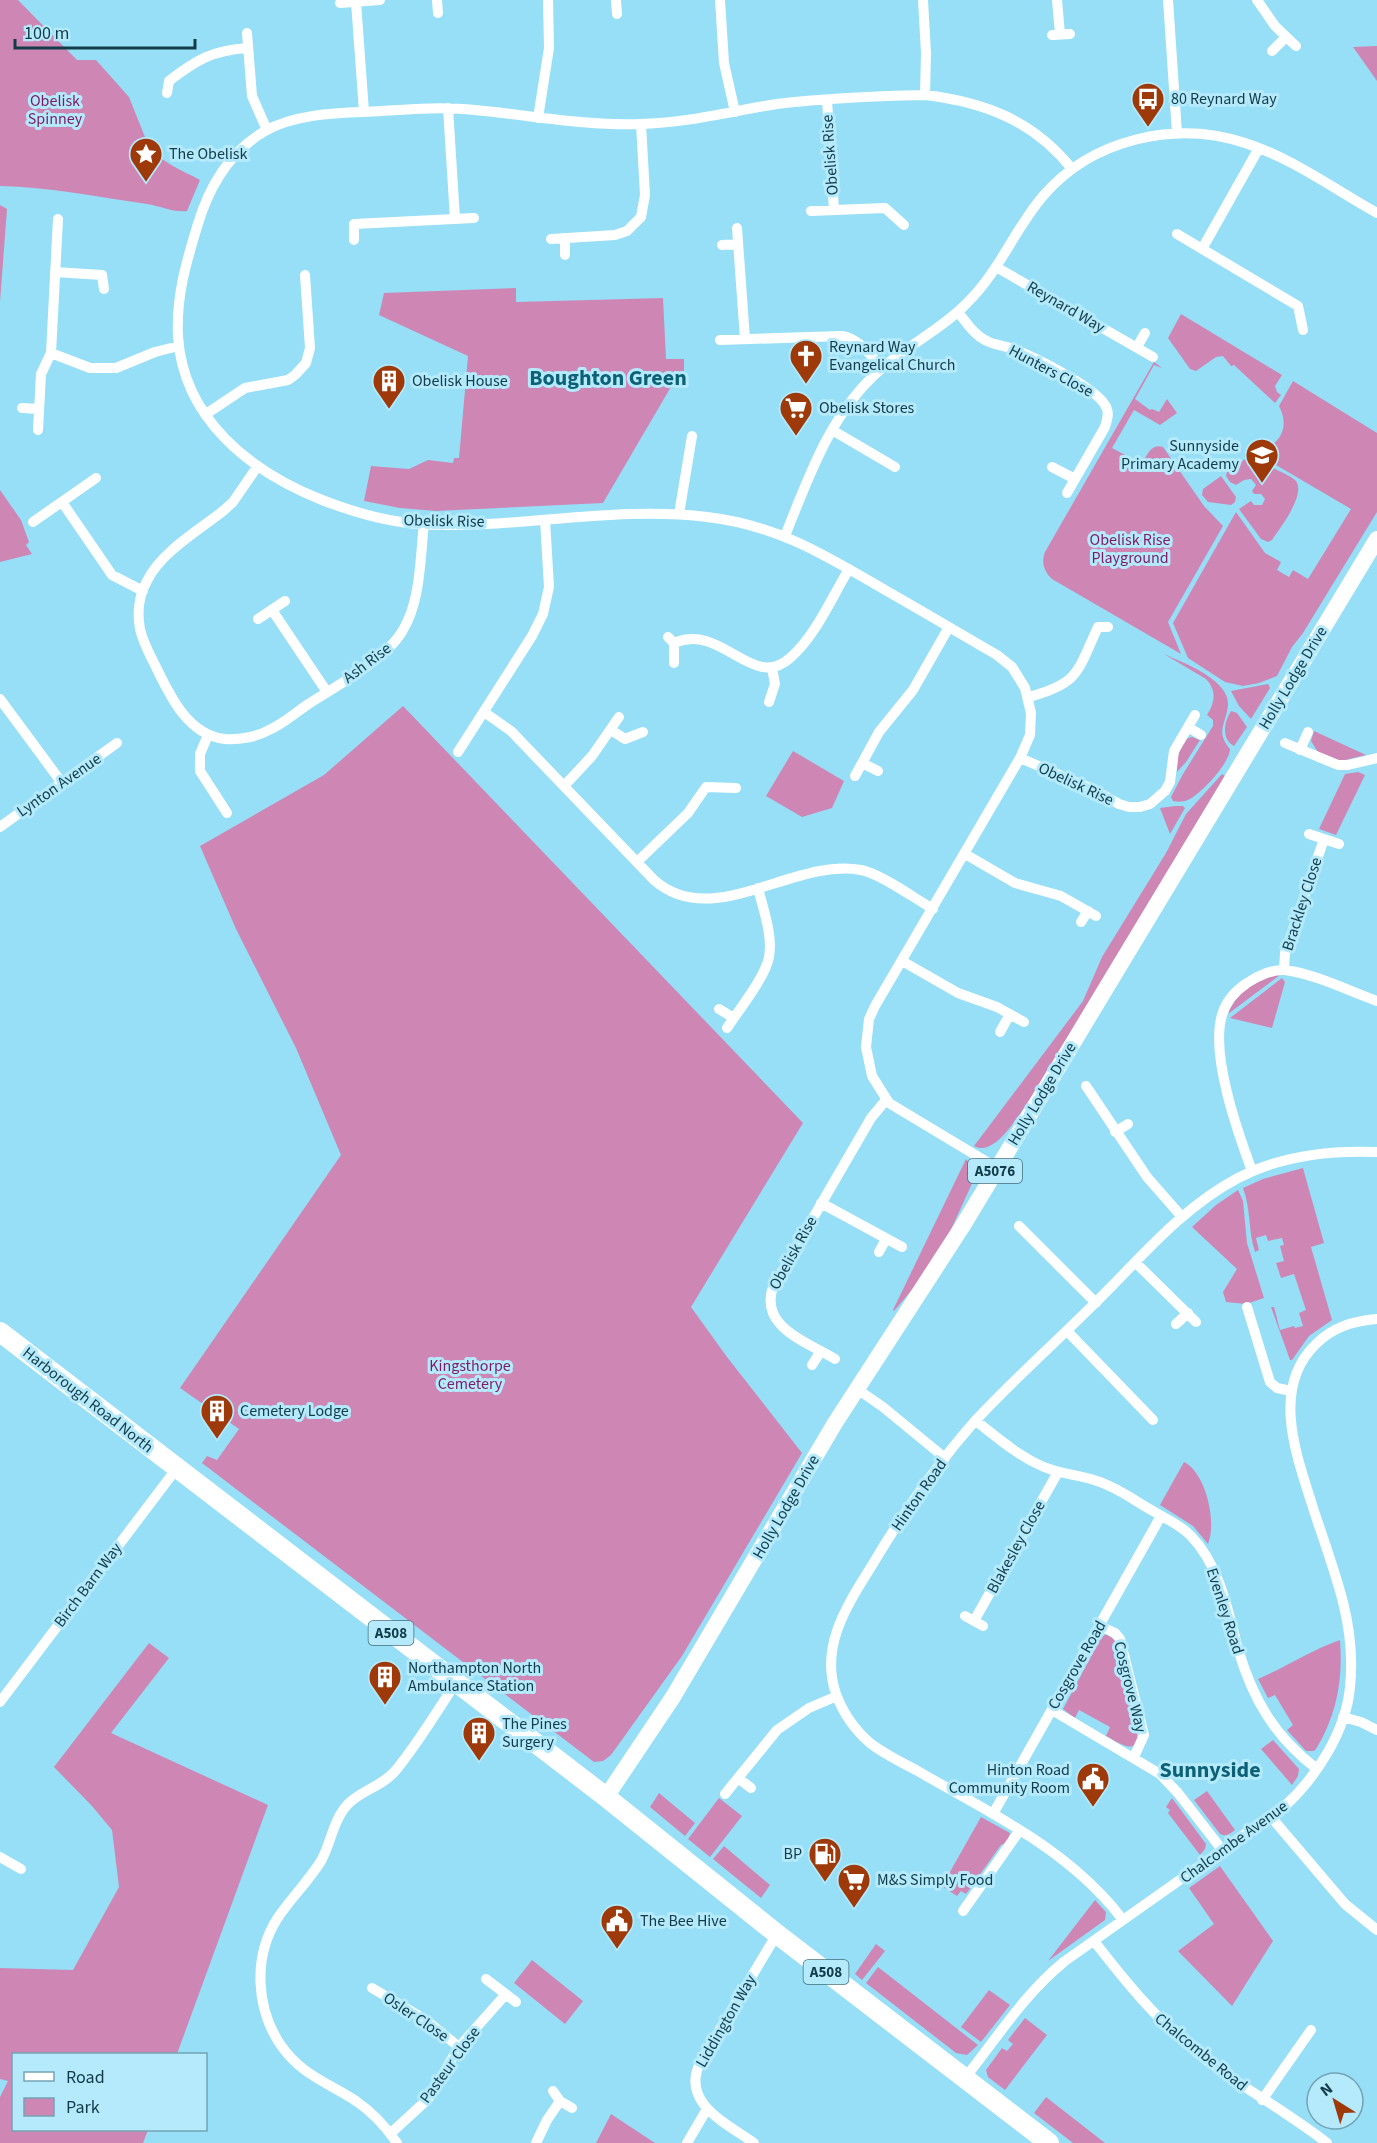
<svg xmlns="http://www.w3.org/2000/svg" width="1377" height="2143" viewBox="0 0 1377 2143" font-family="'Source Sans 3',sans-serif">
  <style>
    .green { fill: #ce87b5 }
    .lines { fill: none; stroke-linecap: round; stroke-linejoin: round }
    .street { stroke: #fff; stroke-width: 10 }
    .primary { stroke: #fff; stroke-width: 16 }
    .highway { stroke: #fff; stroke-width: 20 }
    .labels { text-anchor: middle; dominant-baseline: central; stroke-width: 6; stroke-linejoin: round; paint-order: stroke }
    .shield { fill: #b4eafc; stroke: #43707e; stroke-width: 1.5 }
    .shield-label { font-size: 15px; font-weight: bold; fill: #123c48 }
    .poi-label { font-size: 16px; fill: #123c48; stroke: #b4eafc; text-anchor: start }
    .park-label { font-size: 16px; fill: #7f1a65; stroke: #b4eafc }
    .street-label { font-size: 16px; fill: #123c48; stroke: #b4eafc }
    .district-label { font-size: 22px; font-weight: bold; fill: #0d6176; stroke: #b4eafc }
  </style>
  <rect width="100%" height="100%" fill="#96dff7"/>
  <path class="green" d="M0 0H18L77 60H96L129 97 149 147C162 163 182 170 200 180L187 211C175 213 160 206 147 204 99 197 48 187 0 186Z
    M1377 46V81L1353 47Z
    M0 205 7 209 0 302Z
    M516 288V302L663 298 666 359H684V382L675 380 603 503 436 511 400 508 364 501 371 466 409 469 428 460 453 463 454 458H459L468 356 379 315 384 293Z
    M1181 314 1282 375 1275 386 1277 392 1281 395 1275 403 1234 365 1231 366 1223 356 1216 357 1196 371 1190 369 1168 338Z
    M1154 362 1162 368 1154 365 1135 399 1150 410 1152 409 1159 412 1167 399 1177 413 1160 425 1134 410 1112 448 1142 464C1147 455 1151 443 1163 447L1204 506 1223 526 1168 622 1181 654 1052 579C1044 571 1041 563 1045 552Z
    M1293 381 1377 433V512L1303 633 1292 647 1277 676 1259 683 1243 686 1225 682 1188 658 1173 623 1236 512 1265 553 1281 562 1277 570 1289 577 1293 570 1308 579 1351 509 1269 461 1266 457 1267 448C1284 439 1288 423 1279 406Z
    M1255 452C1262 454 1264 462 1271 467 1278 471 1290 475 1296 481 1306 495 1280 528 1272 540L1268 542 1261 539 1239 509 1251 501 1254 505H1262L1265 499 1261 494H1254L1252 491 1256 485 1251 479 1244 480 1236 485 1230 482 1226 476 1227 472Z
    M1221 476 1236 497 1235 502 1231 505 1208 502 1202 495 1203 489Z
    M0 490 21 520 29 542 26 545 32 554 0 562Z
    M1164 654C1182 662 1230 680 1228 705 1226 725 1215 731 1230 749 1230 763 1200 795 1188 800 1183 802 1178 802 1173 801L1171 797 1183 774 1213 726V720L1207 715C1215 702 1217 691 1206 679Z
    M1268 684 1270 688 1251 719 1239 706 1231 691Z
    M403 706 803 1123 691 1307 727 1357 802 1453 682 1656 611 1755 603 1761 594 1762 202 1463 207 1456 217 1460 239 1429 180 1388 341 1155 296 1048 236 929 200 846 324 775Z
    M1231 711 1237 713 1247 727 1234 746C1221 739 1224 722 1231 711Z
    M1314 731 1366 755 1341 761 1318 752 1311 741Z
    M1192 737 1200 740 1186 762 1177 772 1178 755 1185 739Z
    M793 751 844 781 832 808 802 817 766 796Z
    M1358 772 1365 775 1336 835 1319 829 1345 774Z
    M1222 774 1225 776 1031 1098C1019 1113 996 1158 974 1146L1083 1001 1102 957 1166 853 1186 814Z
    M1175 806H1183L1185 808 1170 834 1160 808Z
    M1280 975 1228 1014C1236 992 1258 978 1280 975Z
    M1282 978 1285 982 1272 1028 1230 1018Z
    M966 1159 975 1170V1177L949 1234 921 1279 894 1311 893 1310Z
    M1303 1168 1324 1243 1311 1247 1332 1320 1309 1336 1292 1360H1290L1271 1307H1274L1280 1330 1294 1326 1295 1328 1303 1326 1299 1313 1306 1310 1294 1274 1281 1278 1276 1263 1284 1261 1280 1246 1284 1245 1282 1238 1268 1241 1266 1235 1256 1238 1259 1250 1255 1252C1248 1231 1251 1209 1243 1188L1263 1179Z
    M1238 1190 1243 1201 1247 1243 1264 1298 1246 1304 1226 1302 1223 1292 1237 1269 1192 1227 1216 1205Z
    M1184 1462C1206 1473 1217 1522 1208 1544L1193 1526 1160 1505Z
    M1106 1634 1115 1640 1137 1734C1139 1758 1116 1741 1106 1736L1110 1727 1079 1710 1075 1718 1063 1709 1101 1638Z
    M1340 1640C1343 1679 1337 1715 1316 1749L1314 1751H1306L1287 1730 1293 1725 1275 1695 1268 1698 1258 1679C1286 1667 1311 1650 1340 1640Z
    M149 1643 169 1658 111 1733 268 1805 177 2054H14V2130H148L143 2143H0V2097L8 2081 0 2079V1968L73 1970 119 1887 112 1830 92 1806 54 1767Z
    M1273 1740 1299 1769 1298 1776 1292 1785 1261 1749Z
    M1207 1791 1235 1830C1230 1834 1226 1837 1220 1834L1194 1800Z
    M659 1793 695 1823 685 1836 650 1807Z
    M719 1798 742 1816 710 1857 688 1839Z
    M1172 1798 1206 1844 1205 1849 1200 1855 1168 1813 1170 1810 1166 1807Z
    M981 1817 1010 1833 1007 1843 1001 1845 966 1894 961 1891 957 1896 942 1886Z
    M724 1846 770 1885 761 1898 713 1859Z
    M1220 1866 1273 1941 1232 2006 1178 1951 1214 1924 1189 1888Z
    M1095 1900 1106 1912 1105 1920 1048 1961Z
    M876 1944 885 1951 862 1980 855 1974Z
    M532 1960 583 2001 565 2024 514 1983Z
    M878 1967 978 2045 967 2055 956 2053 866 1983Z
    M989 1990 1010 2005 981 2042 961 2027Z
    M1025 2018 1047 2035 1005 2090 988 2077 986 2070 1002 2048 1007 2051 1013 2044 1008 2040Z
    M1046 2097 1105 2143H1073L1034 2113Z
    M611 2114 655 2143H596Z"/>
  <g class="lines">
    <path class="street" d="M437 0 438 13
      M616 0 617 14
      M720 0 724 63 735 112
      M923 0 926 53 925 95
      M1057 0 1060 34
      M1168 0 1177 133
      M1257 0 1275 26 1296 46
      M356 2 364 112
      M340 3 380 0
      M247 33 252 96 267 130
      M1052 35 1070 34
      M1272 51 1286 37
      M167 93 169 81C196 60 213 50 248 48
      M827 100 834 210
      M448 108 455 219
      M538 118 549 48 548 0
      M811 211 885 208 904 225
      M737 228 745 339
      M1177 234 1298 306 1303 330
      M565 238V255
      M551 239 615 235 627 231 641 217 645 195 641 124
      M354 240V224L474 218
      M722 245 738 244
      M1202 249 1259 148
      M996 267 1153 357
      M55 272 102 275 104 289
      M958 312C966 322 975 336 987 341 994 345 1002 345 1010 348 1030 355 1101 389 1107 409 1109 415 1107 420 1105 427L1067 493
      M720 340 842 336C860 339 870 355 882 368
      M1137 347 1145 333
      M51 353 90 368H116L155 352 179 346
      M22 408 38 409
      M206 414 245 388 288 380 295 375 306 363 310 348 305 275
      M38 430 41 374 51 353 58 219
      M832 430 895 467
      M257 467 233 502 223 511C199 530 160 553 147 581 139 595 137 613 140 629 143 643 150 655 156 667 170 696 188 735 225 739 239 740 257 737 269 730 283 724 295 713 307 705 336 686 386 660 403 630 421 600 420 558 424 524
      M1052 467 1075 479
      M62 502 112 575 143 591
      M679 514 692 436
      M33 522 96 478
      M785 536C809 476 831 412 881 369 908 345 942 329 967 303 999 272 1014 230 1043 196 1092 139 1175 120 1245 143 1292 158 1334 189 1377 213
      M272 610 327 692
      M258 619 285 601
      M668 637 674 643V663
      M674 643C722 622 752 692 790 658 815 637 832 597 849 569
      M1029 697C1080 683 1077 672 1098 627H1108
      M0 699 62 783
      M769 702 775 684 772 668
      M484 712 511 731 654 880C713 932 794 857 861 870 881 874 914 898 933 909
      M1188 727 1201 735
      M611 730 625 739 643 732
      M208 735 200 754V771L227 813
      M1285 743 1338 765H1348L1377 758
      M1300 750 1308 732
      M458 752 532 636 543 614 549 587 545 520
      M1020 758 1090 788 1119 804 1129 807H1140L1150 804 1165 791 1170 782 1174 751 1195 715
      M862 763 878 771
      M855 776 879 732 913 690 949 627
      M564 786 592 756 619 717
      M0 827 117 743
      M1309 834 1339 844
      M965 854 1015 883 1061 896 1096 916
      M637 862 688 813 706 787 736 788
      M1081 922 1088 911
      M902 961 958 993 997 1007 1024 1022
      M1284 970 1285 953 1324 839
      M719 1009 734 1018
      M727 1028C738 1011 766 976 769 957 773 935 763 909 758 888
      M1000 1032 1010 1014
      M1086 1086 1147 1177 1182 1217
      M1115 1132 1128 1124
      M997 1168 889 1103 872 1076 866 1047 869 1019 875 1006 1020 758 1030 735 1031 713 1025 688 1012 667 997 655C959 633 922 611 885 590 825 555 777 525 707 517 611 505 516 530 420 524 387 522 353 512 322 500 251 472 183 419 178 336 176 297 186 263 197 227 208 189 229 152 265 131 294 115 331 113 364 112 400 110 438 106 475 110 530 115 584 126 640 124 687 123 732 111 777 104 826 98 876 96 925 95 985 102 1034 121 1072 169
      M1252 1171C1238 1133 1210 1055 1222 1015 1226 1001 1235 991 1247 983 1257 976 1273 969 1285 970 1315 974 1349 991 1377 1001
      M821 1203 902 1247
      M1019 1226 1096 1303
      M879 1252 886 1239
      M1136 1263 1196 1322
      M1247 1307 1270 1382 1277 1388 1291 1391
      M1176 1324 1188 1313
      M1067 1331 1153 1420
      M835 1359C807 1342 759 1327 773 1287L871 1118 886 1100
      M812 1365 821 1351
      M857 1389 883 1407 945 1458
      M976 1421C998 1438 1018 1456 1044 1467 1061 1474 1079 1475 1097 1481 1117 1487 1135 1501 1153 1511 1166 1519 1181 1525 1191 1536 1220 1566 1228 1611 1238 1649 1253 1700 1275 1737 1317 1769
      M965 1616 983 1626
      M974 1621 1058 1472
      M1100 1626 1115 1633 1120 1639 1144 1735 1134 1757
      M0 1702 177 1468
      M1052 1710 1160 1774 1178 1793 1223 1851
      M1343 1717 1361 1722 1377 1730
      M738 1778 751 1788
      M725 1794 777 1730 809 1708 837 1696
      M993 1814 1161 1516
      M1271 1817 1345 1904 1377 1930
      M0 1857 21 1869
      M963 1911 1020 1830
      M1123 1920C1093 1880 1052 1849 1010 1824 979 1805 947 1788 916 1770 901 1762 884 1754 870 1743 855 1730 843 1713 836 1694 819 1644 849 1603 874 1562 904 1512 936 1465 975 1421 1013 1380 1055 1343 1094 1304 1139 1260 1181 1208 1238 1178 1280 1156 1330 1150 1377 1152
      M1094 1941C1125 1981 1156 2019 1196 2052 1237 2085 1285 2110 1327 2143
      M486 1979 516 2002
      M372 1988 426 2020 459 2047
      M965 2078C997 2038 1025 1993 1065 1961L1286 1805C1317 1776 1346 1731 1350 1687 1353 1659 1350 1630 1343 1602 1335 1571 1324 1541 1314 1511 1298 1459 1269 1389 1316 1344 1333 1327 1353 1321 1377 1319
      M553 2091 560 2101 572 2108
      M1262 2100 1311 2030
      M391 2133 428 2099 459 2047 506 1994
      M397 2143C386 2127 372 2112 356 2101 327 2082 301 2075 280 2044 256 2008 253 1957 277 1919 290 1899 308 1882 321 1861 331 1843 333 1820 348 1804 362 1790 383 1786 396 1770 418 1743 436 1713 455 1684
      M536 2143 547 2120 560 2101
      M687 2143 707 2109
      M754 2143C726 2123 679 2102 701 2061L777 1934"/>
    <path class="primary" d="M606 1797 673 1697 835 1423 962 1227 1377 539"/>
    <path class="highway" d="M0 1332 606 1797 777 1934 1049 2143"/>
  </g>
  <defs>
    <g id="bus-pin" transform="scale(1.725)"><path d="M0 17L-7.5 6A9.5 9.5 0 1 1 7.5 6Z" fill="#9e3909" stroke="#b4eafc"/><path d="M-5-6H5V4H4V6H2V4H-2V6H-4V4H-5ZM-3.5-4V0h7V-4ZM-3.5 1.2v1.5H-2V1.2ZM2 1.2v1.5H3.5V1.2Z" fill="#fff"/></g>
    <g id="sight-pin" transform="scale(1.725)"><path d="M0 17L-7.5 6A9.5 9.5 0 1 1 7.5 6Z" fill="#9e3909" stroke="#b4eafc"/><path d="M0-6L1.8-2.2L6-1.7L2.9 1.2L3.7 5.4L0 3.3L-3.7 5.4L-2.9 1.2L-6-1.7L-1.8-2.2Z" fill="#fff"/></g>
    <g id="church-pin" transform="scale(1.725)"><path d="M0 17L-7.5 6A9.5 9.5 0 1 1 7.5 6Z" fill="#9e3909" stroke="#b4eafc"/><path d="M-1.2-6h2.4v3.5h3.3v2.4h-3.3V6h-2.4V-.1h-3.3v-2.4h3.3Z" fill="#fff"/></g>
    <g id="building-pin" transform="scale(1.725)"><path d="M0 17L-7.5 6A9.5 9.5 0 1 1 7.5 6Z" fill="#9e3909" stroke="#b4eafc"/><path d="M-4-6H4V6H1V3H-1V6H-4ZM-2.5-4.3h1.7v1.8h-1.7ZM.8-4.3h1.7v1.8H.8ZM-2.5-1h1.7V.8h-1.7ZM.8-1h1.7V.8H.8Z" fill="#fff"/></g>
    <g id="supermarket-pin" transform="scale(1.725)"><path d="M0 17L-7.5 6A9.5 9.5 0 1 1 7.5 6Z" fill="#9e3909" stroke="#b4eafc"/><path d="M-6-5.5h2.5l.6 2H6L4.5 2H-2.5L-4.4-4H-6ZM-1.5 3.2a1.3 1.3 0 1 0 .1 0ZM3 3.2a1.3 1.3 0 1 0 .1 0Z" fill="#fff"/></g>
    <g id="school-pin" transform="scale(1.725)"><path d="M0 17L-7.5 6A9.5 9.5 0 1 1 7.5 6Z" fill="#9e3909" stroke="#b4eafc"/><path d="M0-5L7-2L0 1L-7-2ZM-4 1L0 2.5L4 1V4Q0 6-4 4Z" fill="#fff"/></g>
    <g id="civic-pin" transform="scale(1.725)"><path d="M0 17L-7.5 6A9.5 9.5 0 1 1 7.5 6Z" fill="#9e3909" stroke="#b4eafc"/><path d="M-.6-6.5H3V-4.5H.6V-3L4-1V1h2V6H-6V1h2V-1L-.6-3ZM-1.2 2.5V6h2.4V2.5Z" fill="#fff"/></g>
    <g id="fuel-pin" transform="scale(1.725)"><path d="M0 17L-7.5 6A9.5 9.5 0 1 1 7.5 6Z" fill="#9e3909" stroke="#b4eafc"/><path d="M-5.5-6h7V0h2V4h1.3V-2.5L3-4.5l.8-.8L6-3V5H2.5V1h-1V6h-7ZM-4.2-4.7v3.2H.2V-4.7Z" fill="#fff"/></g>
  </defs>
  <g fill-rule="evenodd">
    <use href="#bus-pin" x="1148" y="99"/>
    <use href="#sight-pin" x="146" y="154"/>
    <use href="#church-pin" x="806" y="356"/>
    <use href="#building-pin" x="389" y="381"/>
    <use href="#supermarket-pin" x="796" y="408"/>
    <use href="#school-pin" x="1262" y="455"/>
    <use href="#building-pin" x="217" y="1411"/>
    <use href="#building-pin" x="385" y="1677"/>
    <use href="#building-pin" x="479" y="1733"/>
    <use href="#civic-pin" x="1093" y="1779"/>
    <use href="#fuel-pin" x="825" y="1854"/>
    <use href="#supermarket-pin" x="854" y="1880"/>
    <use href="#civic-pin" x="617" y="1921"/>
  </g>
  <g class="labels">
    <g class="shield">
      <rect x="968" y="1159" width="54" height="24" rx="4.5"/>
      <rect x="368.5" y="1621" width="45" height="24" rx="4.5"/>
      <rect x="803.5" y="1960" width="45" height="24" rx="4.5"/>
    </g>
    <g class="shield-label">
      <text x="995" y="1171">A5076</text>
      <text x="391" y="1633">A508</text>
      <text x="826" y="1972">A508</text>
    </g>
    <g class="poi-label">
      <text x="1171" y="99">80 Reynard Way</text>
      <text x="169" y="154">The Obelisk</text>
      <text x="829" y="347">Reynard Way<tspan x="829" dy="18">Evangelical Church</tspan></text>
      <text x="412" y="381">Obelisk House</text>
      <text x="819" y="408">Obelisk Stores</text>
      <text x="1239" y="446" text-anchor="end">Sunnyside<tspan x="1239" dy="18">Primary Academy</tspan></text>
      <text x="240" y="1411">Cemetery Lodge</text>
      <text x="408" y="1668">Northampton North<tspan x="408" dy="18">Ambulance Station</tspan></text>
      <text x="502" y="1724">The Pines<tspan x="502" dy="18">Surgery</tspan></text>
      <text x="1070" y="1770" text-anchor="end">Hinton Road<tspan x="1070" dy="18">Community Room</tspan></text>
      <text x="802" y="1854" text-anchor="end">BP</text>
      <text x="877" y="1880">M&amp;S Simply Food</text>
      <text x="640" y="1921">The Bee Hive</text>
    </g>
    <g class="park-label">
      <text x="55" y="101">Obelisk<tspan x="55" dy="18">Spinney</tspan></text>
      <text x="1130" y="540">Obelisk Rise<tspan x="1130" dy="18">Playground</tspan></text>
      <text x="470" y="1366">Kingsthorpe<tspan x="470" dy="18">Cemetery</tspan></text>
    </g>
    <g class="street-label">
      <text transform="translate(830 155) rotate(-94)">Obelisk Rise</text>
      <text transform="translate(1066 307) rotate(30)">Reynard Way</text>
      <text transform="translate(1051 371) rotate(28)">Hunters Close</text>
      <text transform="translate(444 521) rotate(1)">Obelisk Rise</text>
      <text transform="translate(367 663) rotate(-37)">Ash Rise</text>
      <text transform="translate(1293 678) rotate(-59)">Holly Lodge Drive</text>
      <text transform="translate(1076 784) rotate(25)">Obelisk Rise</text>
      <text transform="translate(59 785) rotate(-35)">Lynton Avenue</text>
      <text transform="translate(1302 904) rotate(-72)">Brackley Close</text>
      <text transform="translate(1042 1094) rotate(-59)">Holly Lodge Drive</text>
      <text transform="translate(793 1253) rotate(-61)">Obelisk Rise</text>
      <text transform="translate(88 1400) rotate(38)">Harborough Road North</text>
      <text transform="translate(919 1495) rotate(-55)">Hinton Road</text>
      <text transform="translate(786 1507) rotate(-60)">Holly Lodge Drive</text>
      <text transform="translate(1016 1547) rotate(-61)">Blakesley Close</text>
      <text transform="translate(88 1585) rotate(-53)">Birch Barn Way</text>
      <text transform="translate(1225 1611) rotate(72)">Evenley Road</text>
      <text transform="translate(1077 1665) rotate(-60)">Cosgrove Road</text>
      <text transform="translate(1130 1687) rotate(76)">Cosgrove Way</text>
      <text transform="translate(1234 1842) rotate(-36)">Chalcombe Avenue</text>
      <text transform="translate(416 2017) rotate(34)">Osler Close</text>
      <text transform="translate(726 2021) rotate(-60)">Liddington Way</text>
      <text transform="translate(1201 2052) rotate(39)">Chalcombe Road</text>
      <text transform="translate(450 2065) rotate(-54)">Pasteur Close</text>
    </g>
    <g class="district-label">
      <text x="608" y="378">Boughton Green</text>
      <text x="1210" y="1770">Sunnyside</text>
    </g>
  </g>
  <rect x="12" y="2053" width="195" height="78" fill="#b4eafc" stroke="#73a4b4" stroke-width="1.5"/>
  <rect x="24" y="2072" width="30" height="9" fill="#ffffff" stroke="#73a4b4" stroke-width="1.5"/>
  <text x="66" y="2083" font-size="18" fill="#123c48">Road</text>
  <rect x="24" y="2098" width="30" height="18" fill="#ce87b5" stroke="#73a4b4" stroke-width="1.5"/>
  <text x="66" y="2113" font-size="18" fill="#123c48">Park</text>
  <g transform="translate(1335 2101) rotate(323)"><circle r="28" fill="#b4eafc" stroke="#73a4b4" stroke-width="1.5"/>
  <path d="M0-4.5L10 22L0 15L-10 22Z" fill="#9e3909"/>
  <text y="-9" font-size="16" font-weight="bold" text-anchor="middle" fill="#123c48">N</text>
  </g>
  <path d="M15 39v9h180v-9" fill="none" stroke="#123c48" stroke-width="3"/>
  <text x="24" y="39" font-size="18" fill="#123c48" stroke="#b4eafc" stroke-width="4.5" paint-order="stroke">100 m</text>
</svg>
